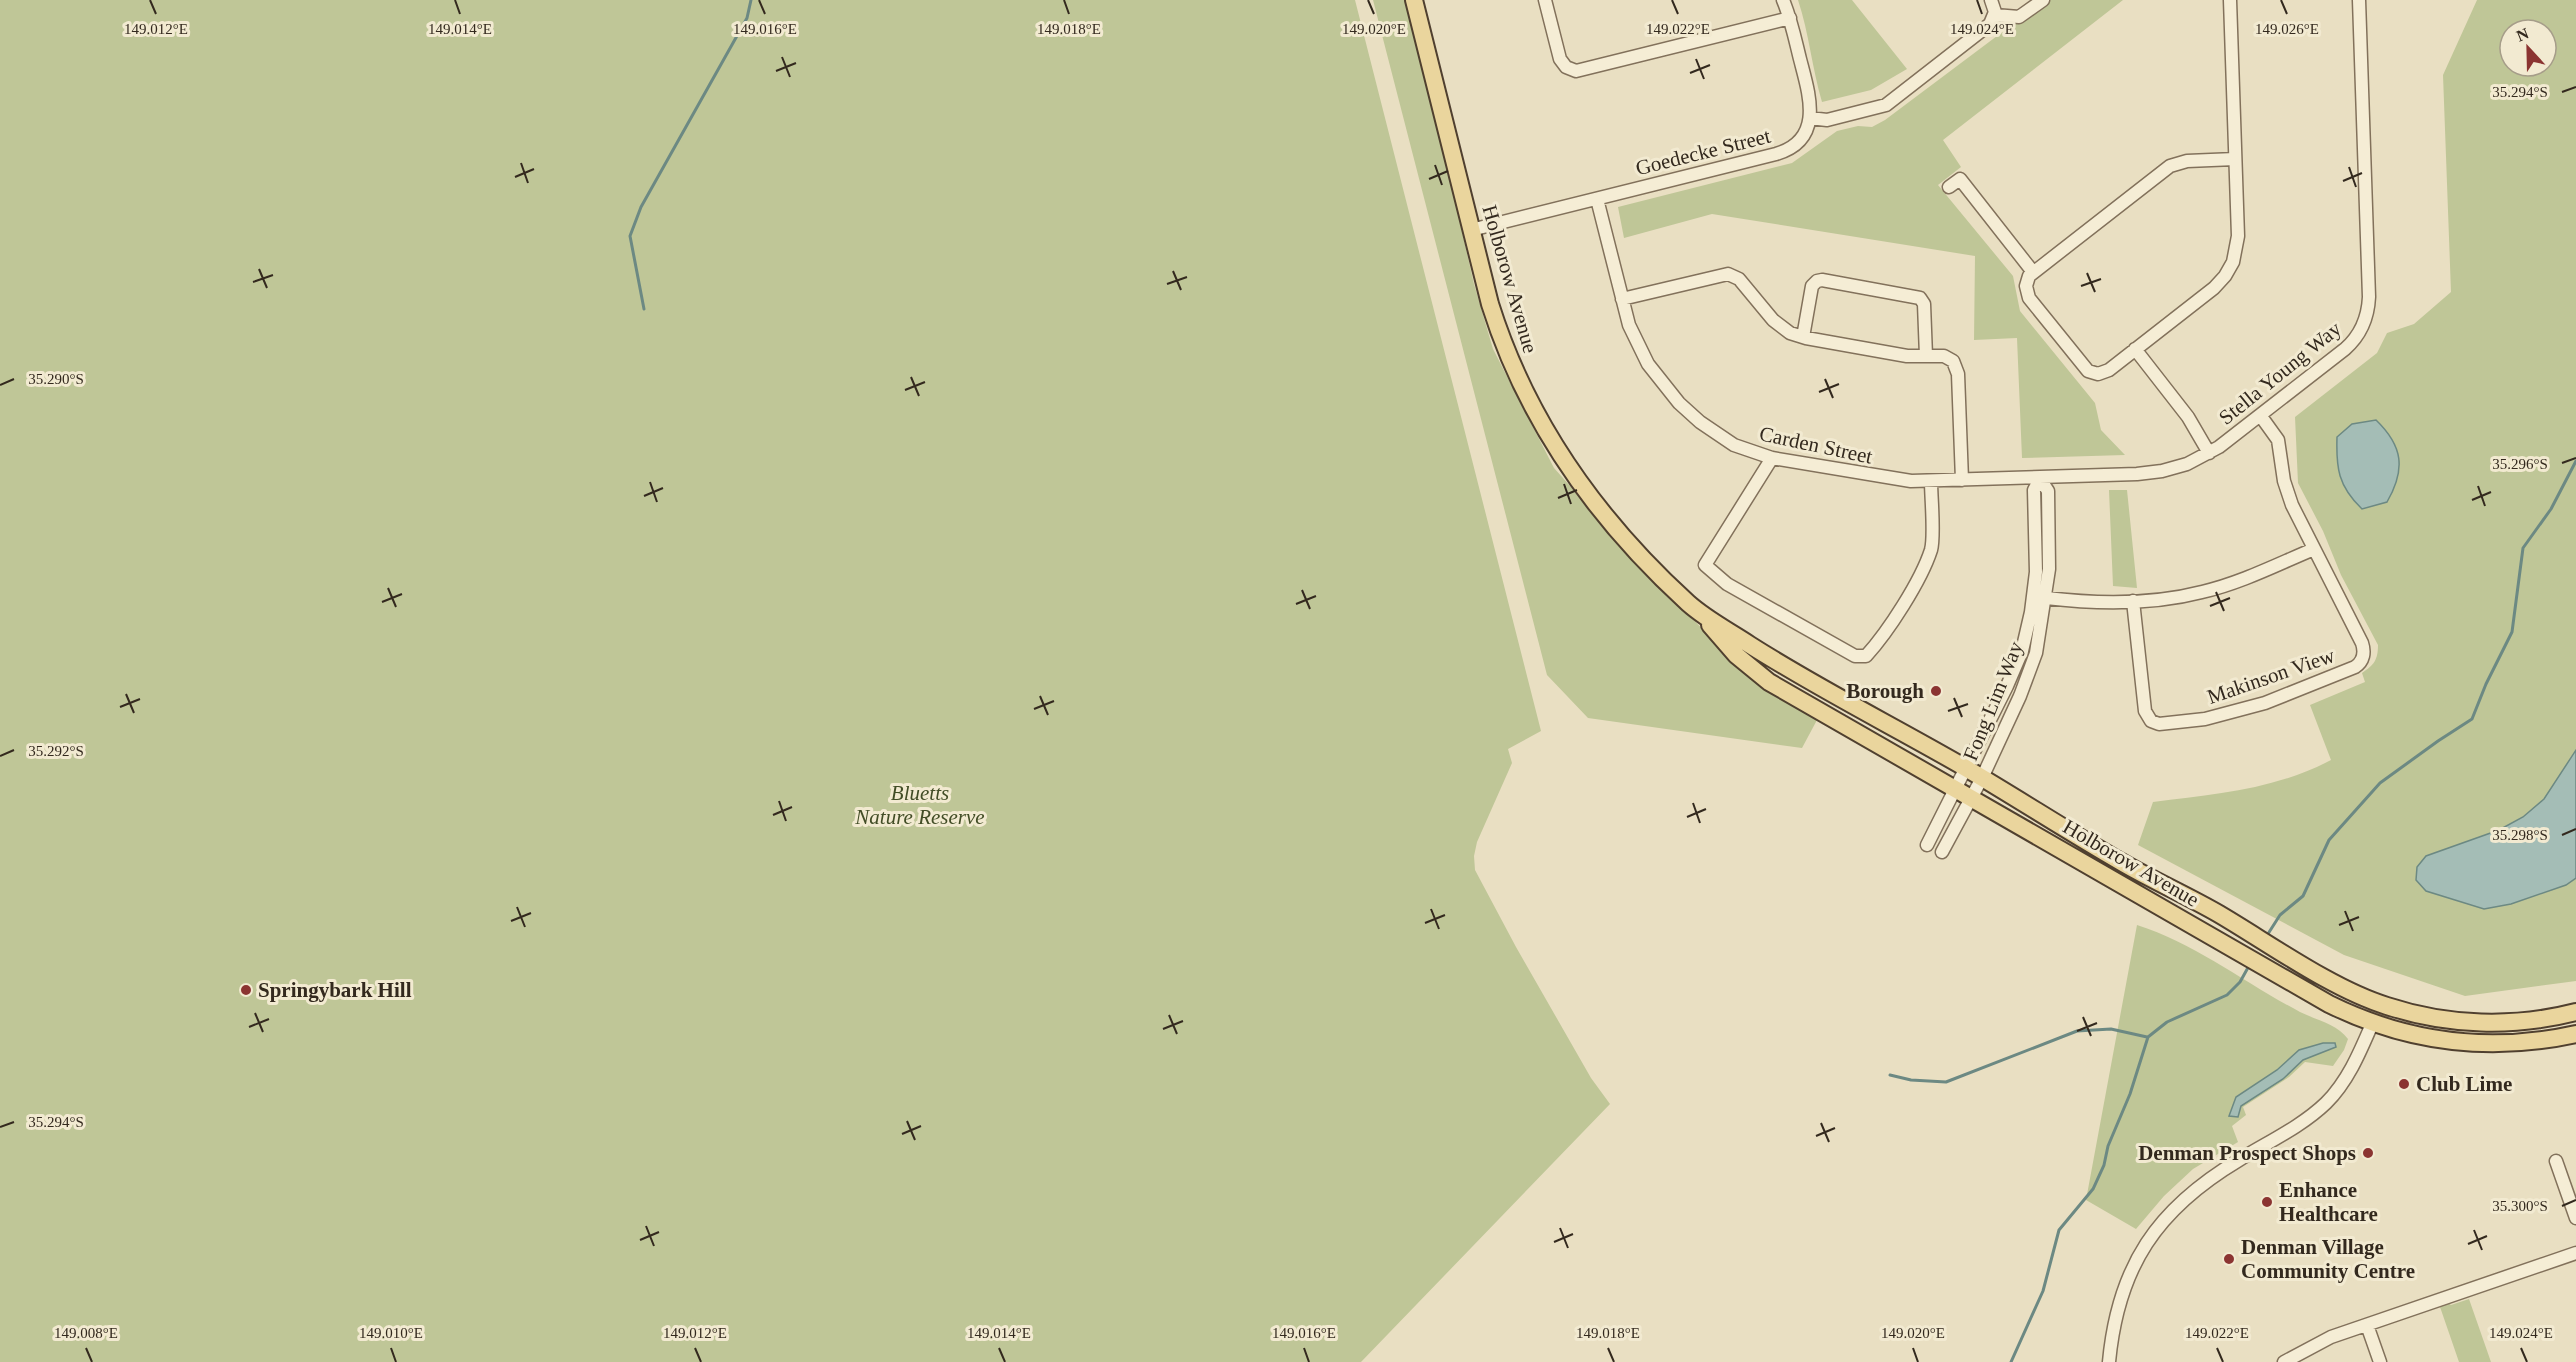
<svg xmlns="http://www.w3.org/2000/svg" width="2576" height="1362" viewBox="0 0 2576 1362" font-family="'Times New Roman',serif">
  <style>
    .green { fill: #bfc697; fill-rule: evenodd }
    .water { fill: #a4bdb6; stroke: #6c8983; stroke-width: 1.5 }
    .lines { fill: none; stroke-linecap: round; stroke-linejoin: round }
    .stream { stroke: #6c8983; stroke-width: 3 }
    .minor-casing { stroke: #82715b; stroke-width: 15 }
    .major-casing { stroke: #50402f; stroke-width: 20 }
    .minor { stroke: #f5edd5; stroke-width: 12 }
    .major { stroke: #ead59d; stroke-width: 16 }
    .ticks { fill: none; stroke: #33291e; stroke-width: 2 }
    .poi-dot { fill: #8b3431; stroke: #f2ead1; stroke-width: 2 }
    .labels { text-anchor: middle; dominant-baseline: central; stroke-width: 6; stroke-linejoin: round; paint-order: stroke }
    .street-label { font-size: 21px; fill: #33291e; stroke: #f2ead1 }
    .poi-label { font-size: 21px; font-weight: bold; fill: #33291e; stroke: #f2ead1; text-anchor: start }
    .park-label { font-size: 21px; font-style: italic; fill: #424d26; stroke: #f2ead1 }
    .ticks-label { font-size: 15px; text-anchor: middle; fill: #33291e; stroke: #f2ead1; stroke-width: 6; stroke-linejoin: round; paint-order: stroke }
  </style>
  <rect width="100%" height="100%" fill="#e9dfc2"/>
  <path class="green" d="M0 0H1355L1541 731 1508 749 1512 763 1477 842 1474 856 1475 870 1516 947 1591 1078 1610 1104 1361 1362H0Z
    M1373 0H1407L1434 108 1474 284 1493 349 1554 468 1656 582 1755 682 1817 720 1802 748 1588 718 1547 675Z
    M1798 0H1852L1907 69 1871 90 1822 102C1812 68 1809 33 1798 0Z
    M2045 0H2123L1943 140 1961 167 1938 185 2013 276 2020 311 2095 403 2101 430 2125 455 2022 458 2017 338 1974 340 1975 256 1712 214 1624 238 1618 207 1792 163 1837 131 1858 126 1872 127 1885 120Z
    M2477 0H2576V981L2465 996 2344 955 2138 845 2153 802C2215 794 2274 790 2331 760L2310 705 2365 682 2362 673C2374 665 2378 660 2378 645L2341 575 2323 531 2298 483 2295 417 2377 353 2387 333 2414 324 2451 292 2443 75ZM2510 30H2546V66H2510Z
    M2109 490H2127L2137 588 2113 586Z
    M2137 925C2196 944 2245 983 2300 1012 2316 1020 2337 1024 2348 1039L2344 1050 2333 1066 2305 1062 2289 1077 2243 1107 2246 1115 2232 1126 2238 1142 2193 1169 2164 1196 2136 1229 2086 1200Z
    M2469 1299 2491 1362H2459L2439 1304 2447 1302 2451 1305Z"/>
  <path class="water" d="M2376 420C2403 446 2406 469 2387 502L2362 509C2338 486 2336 468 2337 437L2352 424Z
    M2576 750V878L2566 885 2511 904 2484 909 2426 891 2416 880 2417 867 2426 856 2499 830 2523 817 2544 799Z
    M2323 1043H2335L2336 1047 2303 1060 2283 1079 2241 1106 2238 1117 2229 1116 2236 1097 2277 1070 2299 1050Z"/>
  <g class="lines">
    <path class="stream" d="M644 309 630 236 641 207 747 18 751 0
      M2266 937 2280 915 2303 896 2329 840 2380 783 2438 741 2472 719 2486 684 2512 632 2523 548 2551 509 2576 461
      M1890 1075 1911 1080 1946 1082 2077 1031 2111 1029 2147 1037
      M2011 1362 2043 1291 2059 1230 2093 1189 2104 1165 2108 1146 2130 1094 2148 1037 2167 1022 2227 995 2240 982 2250 964"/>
    <g class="minor-casing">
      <path id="minor" d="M1545 0 1560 59 1566 67 1576 71 1790 18
        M2230 0 2238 236 2233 262 2225 276 2214 288 2109 370 2098 374 2088 371 2029 298 2026 286 2029 276 2170 166 2187 161 2235 159
        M1995 15 2019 17 2043 0
        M1810 118 1827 120 1886 105 1990 24 1995 12 1991 0
        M1949 187 1960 179 2033 272
        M1597 199 1629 325 1648 364 1679 403 1700 422 1734 445 1772 458 1911 481 2137 474 2162 471 2187 464 2219 447 2345 349C2361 335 2368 318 2369 297L2359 0
        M1471 230 1776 154C1825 140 1809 94 1800 59 1795 39 1791 19 1783 0
        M1622 299 1728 274 1739 279 1773 320 1790 333 1806 338 1907 356H1944L1953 361 1958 374 1962 480
        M1803 337 1812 286 1817 281 1822 280 1920 298 1924 304 1926 356
        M2135 349 2188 417 2209 453
        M1772 458 1705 565 1727 584 1855 656H1866C1888 632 1921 581 1931 550 1935 536 1931 498 1931 481
        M2046 598C2097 604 2152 605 2202 592 2241 583 2278 564 2314 549
        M2133 601 2145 711 2151 721 2159 724 2205 719 2265 703 2355 667C2364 661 2365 652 2362 643L2292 505 2284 481 2278 440 2260 415
        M1927 845 2007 686 2022 651 2031 612 2036 572 2034 490 2040 479 2048 491 2049 569 2036 653 2020 696 1982 778 1942 852
        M2556 1161 2576 1218
        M2367 1325 2380 1362
        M2109 1362C2118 1266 2157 1209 2239 1160 2268 1142 2301 1127 2326 1103 2348 1081 2360 1052 2372 1024
        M2284 1362 2331 1337 2576 1253"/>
    </g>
    <g class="major-casing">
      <path id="major" d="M1414 0 1490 304C1527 422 1597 520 1688 603 1707 620 1729 631 1750 645 1819 689 1893 726 1964 767 2017 798 2069 832 2123 863 2154 881 2188 896 2219 914 2270 944 2332 989 2387 1006 2448 1026 2514 1028 2576 1012
        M1710 625 1736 655 1769 682 2329 1004C2408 1043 2490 1053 2576 1034"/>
    </g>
    <use href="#minor" class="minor"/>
    <use href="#major" class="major"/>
  </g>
  <path class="ticks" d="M150 0 156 14M455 0 460 14M759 0 765 14M1064 0 1069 14M1368 0 1374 14M1672 0 1678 14M1977 0 1982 14M2281 0 2287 14M782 57 790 77M1696 59 1704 79M776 71 796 63M1690 73 1710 65M2562 92 2576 87M521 163 528 183M1435 165 1442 185M2349 167 2356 187M515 177 534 169M1429 179 1448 171M2343 181 2362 173M259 269 267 288M1173 271 1181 290M2087 273 2095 292M253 282 273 275M1167 284 1187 277M2081 286 2101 279M911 377 919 396M1825 379 1833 398M0 385 14 379M905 390 925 382M1819 392 1839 384M2562 463 2576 458M650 482 657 502M1564 484 1571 504M2478 486 2485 506M644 496 663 488M1558 498 1577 490M2472 500 2491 492M388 588 396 607M1302 590 1310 609M2216 592 2224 611M382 602 402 594M1296 604 1316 596M2210 606 2230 598M126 694 134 713M1040 696 1048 715M1954 698 1962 717M120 707 140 699M1034 709 1054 701M1948 711 1968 704M0 756 14 750M779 801 786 821M1693 803 1700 823M773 815 792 807M1687 817 1706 809M2562 835 2576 829M517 907 525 927M1431 909 1439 929M2345 911 2353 931M511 921 531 913M1425 923 1445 915M2339 925 2359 917M255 1013 263 1032M1169 1015 1177 1034M2083 1017 2091 1036M249 1027 269 1019M1163 1029 1183 1021M2077 1031 2097 1023M907 1121 915 1140M1821 1123 1829 1142M0 1127 14 1122M902 1134 921 1126M1816 1136 1835 1128M2562 1206 2576 1200M646 1226 654 1246M1560 1228 1568 1248M2474 1230 2482 1250M640 1240 659 1232M1554 1242 1573 1234M2468 1244 2487 1236M86 1348 92 1362M391 1348 396 1362M695 1348 701 1362M999 1348 1005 1362M1304 1348 1309 1362M1608 1348 1614 1362M1913 1348 1918 1362M2217 1348 2223 1362M2521 1348 2527 1362"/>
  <g class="poi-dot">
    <circle cx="1936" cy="691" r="6"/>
    <circle cx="246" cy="990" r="6"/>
    <circle cx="2404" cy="1084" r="6"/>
    <circle cx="2368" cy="1153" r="6"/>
    <circle cx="2267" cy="1202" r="6"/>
    <circle cx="2229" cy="1259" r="6"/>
  </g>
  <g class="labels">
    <g class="street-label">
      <text transform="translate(1703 152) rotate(-14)">Goedecke Street</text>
      <text transform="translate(1510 279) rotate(74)">Holborow Avenue</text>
      <text transform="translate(2280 373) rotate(-39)">Stella Young Way</text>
      <text transform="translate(1816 445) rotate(12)">Carden Street</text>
      <text transform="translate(2271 676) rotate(-19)">Makinson View</text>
      <text transform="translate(1993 701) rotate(-68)">Fong Lim Way</text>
      <text transform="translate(2131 863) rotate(30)">Holborow Avenue</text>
    </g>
    <g class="poi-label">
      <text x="1924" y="691" text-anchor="end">Borough</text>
      <text x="258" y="990">Springybark Hill</text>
      <text x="2416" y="1084">Club Lime</text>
      <text x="2356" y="1153" text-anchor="end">Denman Prospect Shops</text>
      <text x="2279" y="1190">Enhance<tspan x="2279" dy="24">Healthcare</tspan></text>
      <text x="2241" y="1247">Denman Village<tspan x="2241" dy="24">Community Centre</tspan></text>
    </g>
    <g class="park-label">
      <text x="920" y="793">Bluetts<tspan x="920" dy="24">Nature Reserve</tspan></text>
    </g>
  </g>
  <g class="ticks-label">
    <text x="156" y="34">149.012°E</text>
    <text x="460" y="34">149.014°E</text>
    <text x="765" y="34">149.016°E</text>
    <text x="1069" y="34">149.018°E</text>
    <text x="1374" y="34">149.020°E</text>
    <text x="1678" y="34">149.022°E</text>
    <text x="1982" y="34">149.024°E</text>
    <text x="2287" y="34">149.026°E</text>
    <text x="2520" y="97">35.294°S</text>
    <text x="56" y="384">35.290°S</text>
    <text x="2520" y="469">35.296°S</text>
    <text x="56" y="756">35.292°S</text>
    <text x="2520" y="840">35.298°S</text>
    <text x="56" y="1127">35.294°S</text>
    <text x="2520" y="1211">35.300°S</text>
    <text x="86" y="1338">149.008°E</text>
    <text x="391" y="1338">149.010°E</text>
    <text x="695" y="1338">149.012°E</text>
    <text x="999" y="1338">149.014°E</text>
    <text x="1304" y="1338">149.016°E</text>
    <text x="1608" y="1338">149.018°E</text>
    <text x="1913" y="1338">149.020°E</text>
    <text x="2217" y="1338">149.022°E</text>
    <text x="2521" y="1338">149.024°E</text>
  </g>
  <g transform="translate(2528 48) rotate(338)"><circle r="28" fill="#f2ead1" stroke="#a69d89" stroke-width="1.5"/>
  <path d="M0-4.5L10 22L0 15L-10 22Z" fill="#8b3431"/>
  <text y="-9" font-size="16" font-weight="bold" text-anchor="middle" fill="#33291e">N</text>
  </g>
</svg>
